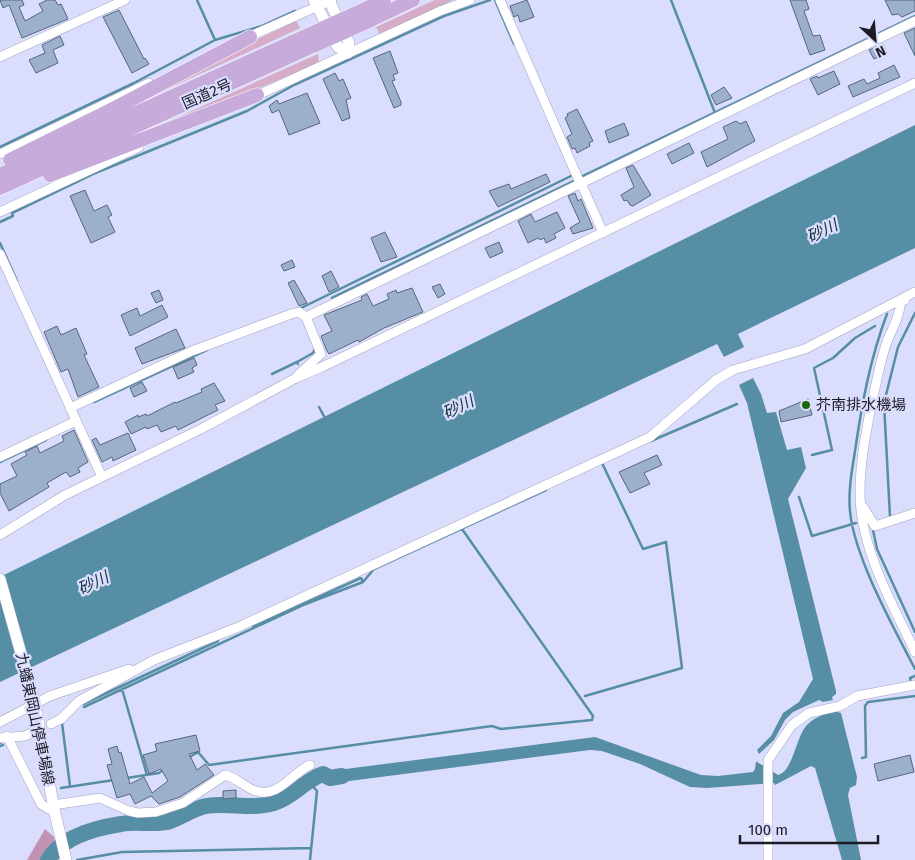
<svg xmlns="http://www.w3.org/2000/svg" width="915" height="860" viewBox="0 0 915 860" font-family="'Fira Sans','Noto Sans JP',sans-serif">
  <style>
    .green { fill: #d6acc7 }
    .forest { fill: #c192b1 }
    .water { fill: #558ea5 }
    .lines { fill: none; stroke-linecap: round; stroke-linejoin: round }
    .stream { stroke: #558ea5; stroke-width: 2.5 }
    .river { stroke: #558ea5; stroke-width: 16 }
    .building { fill: #9cb0cb; stroke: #55677f }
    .minor-casing { stroke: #a1a3c1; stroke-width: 10 }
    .secondary-casing { stroke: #a1a3c1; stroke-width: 12 }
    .trunk-casing { stroke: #fff; stroke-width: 15 }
    .minor { stroke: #fff; stroke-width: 9 }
    .secondary { stroke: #fff; stroke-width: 11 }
    .trunk { stroke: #c7abda; stroke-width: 14 }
    .trunk-bridge-casing { stroke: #fff; stroke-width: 15; stroke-linecap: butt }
    .trunk-bridge { stroke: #c7abda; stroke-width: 14 }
    .poi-dot { fill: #17680a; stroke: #dbddfd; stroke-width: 2 }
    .labels { text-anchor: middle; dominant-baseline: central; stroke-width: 4.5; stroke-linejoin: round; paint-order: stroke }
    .street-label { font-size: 15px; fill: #1a1b26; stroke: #dbddfd }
    .poi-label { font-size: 15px; fill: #1a1b26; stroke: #dbddfd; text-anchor: start }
    .water-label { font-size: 16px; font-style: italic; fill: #15313c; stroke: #dbddfd }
  </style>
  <rect width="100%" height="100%" fill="#dbddfd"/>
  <path class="green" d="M435 0H453L380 35 376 27Z
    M296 21 300 28 150 97 235 50Z
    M318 54 319 64 160 127 165 123Z"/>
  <path class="forest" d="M45 829 54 837 56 846 46 860H27Z"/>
  <path class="water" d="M915 125V248L738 334 744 347 724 357 717 344 0 682V577Z
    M753 378 761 394 767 413 776 412 787 450 801 447 806 468 788 499 836 691V694L832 697 833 700 823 702 819 700 793 712 785 720 774 740 759 754 757 750 771 736 783 713 799 702 813 679 747 403 739 385Z
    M834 711 841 713 857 777 856 785 850 788 848 795 861 860H842L815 768 811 766 775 785 774 783 707 788 690 787 640 764 602 751 590 750 326 784 322 772 595 737 701 775 718 776 753 772 759 763 778 775C793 771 795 740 806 726 813 718 824 714 834 711Z"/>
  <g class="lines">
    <path class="stream" d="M197 0 215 40
      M495 0 514 44
      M671 0 715 113
      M0 147 134 83 215 40 262 26 295 11
      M581 177 915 16
      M0 222 13 216 12 213 93 174 247 111 294 85 444 16 490 0
      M0 243 17 281
      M332 298 576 180
      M301 308 573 175
      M887 314C870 359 862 403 855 451 852 470 848 491 850 511 854 557 894 628 915 669
      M298 364 297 362 313 353 316 347
      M272 374 297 362
      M94 402 207 350
      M319 407 326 420
      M651 441 737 404
      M812 455 832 450 814 368 833 358 855 338 875 326
      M0 462 46 440
      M799 497 812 536 856 523
      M890 517 884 403 898 347 915 313
      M873 530 877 549 915 632
      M253 626 361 578 363 582
      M911 683 910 678 915 676
      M122 689 147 775
      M585 696 682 668 666 542 643 549 602 463
      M83 704 218 641
      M84 707 303 605 363 582 374 569 546 490
      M62 723 70 786
      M0 743 2 742
      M0 746 3 745
      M188 758 198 752 209 765 492 726 501 729 592 720 593 716 462 529
      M862 758 866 757 865 706 868 702 915 696
      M756 772 757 763
      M127 778 159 773 165 769
      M309 782 317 791 310 860
      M61 788 114 780
      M77 860 122 852 311 848"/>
    <path class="river" d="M48 860C62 837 95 828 121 824 136 821 151 825 167 822 180 818 192 809 206 806 228 802 253 810 274 803 293 797 305 780 323 774L330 778 342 776"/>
  </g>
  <path class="building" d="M0 0H22L24 5 19 7 25 21 43 11 39 4 47 0H55L58 5 61 4 68 19 22 38 9 5 3 8Z
    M527 0 534 17 520 22 518 15 514 17 510 6Z
    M790 0H806L809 9 804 11 813 36 820 35 825 50 810 55Z
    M885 0H915V11L902 17 898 14 892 15Z
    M119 10 144 59 145 58 149 64 132 73 103 17Z
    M915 28V56L904 33Z
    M60 36 64 45 53 50 58 63 36 73 29 60 45 53 42 45Z
    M883 44 887 53 874 59 869 50Z
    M390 51 398 73 393 75 395 80 392 81 401 102V105L394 108 373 58Z
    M894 65 900 77 853 97 848 86 864 79 867 84 880 78 878 73Z
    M834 71 840 84 818 95 810 79 817 76 818 78Z
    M335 73 339 81 343 79 351 98 346 100 350 118 342 121 323 79Z
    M724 87 732 98 716 105 711 95Z
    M307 93 320 123 289 135 279 110 272 113 269 106 277 100 279 104Z
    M577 109 593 141 589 143 590 146 577 153 575 148 572 149 567 137 572 134 565 118 568 116 567 114Z
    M736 121 740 124 746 121 755 141 707 167 701 152 728 139 723 127Z
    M624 123 629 135 609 143 605 131Z
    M689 143 694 153 672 164 667 154Z
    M633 165 651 195 633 206 630 205 627 200 624 201 621 195 634 187 626 168Z
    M546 174 550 182 498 207 489 191 509 184 511 189Z
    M85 190 94 211 107 205 112 215 108 217 115 232 91 243 70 196Z
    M575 193 578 201 581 199 593 228 573 234 570 228 580 222 568 196Z
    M557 212 565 228 554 234 556 238 546 243 544 238 540 240 538 238 528 243 518 221 531 214 535 222Z
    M385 232 397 257 381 262 371 238Z
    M499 242 503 252 490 258 485 248Z
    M292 260 295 267 284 271 281 265Z
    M331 271 339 287 329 292 322 276Z
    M294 280 307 303 299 306 288 283Z
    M440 284 445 294 438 298 432 287Z
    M412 288 423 312 384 328 359 342 358 340 329 354 327 351 321 336 332 331 324 315 362 300 361 297 367 294 373 306 389 299 387 294 396 290 397 293Z
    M159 290 163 300 156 303 151 293Z
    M162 305 168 317 130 336 121 315 137 308 140 316Z
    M57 326 61 335 76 328 87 354 84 355 99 387 78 397 68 369 61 372 44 332Z
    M176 329 185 348 142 364 135 348Z
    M194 358 197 365 192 368 194 372 178 379 173 367Z
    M142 382 147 391 134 397 130 388Z
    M214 383 225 401 215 405 218 410 178 430 176 426 161 432 157 425 147 429 146 427 131 434 125 422 138 415V417L146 414 147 416 175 402 176 403 202 392 201 389Z
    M808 399 812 415 781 422 779 411Z
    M74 430 88 462 78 468 80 472 70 477 66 472 47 483 49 487 9 511 0 493V484L17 476 11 464 27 455 25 452 37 446 40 453 64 441 62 436Z
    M128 433 136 450 113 461 112 457 102 462 92 440 96 438 100 445Z
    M657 455 662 465 644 473 650 484 630 493 619 472Z
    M196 735 200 751 189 754 197 770 205 764 214 775 180 797 159 804 151 796 135 804 130 794 117 798 107 765 112 764 108 749 117 746 119 753 121 752 130 784 144 777 152 793 168 781 161 769 149 774 143 755 157 751 155 744Z
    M910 755 914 772 878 781 874 764Z
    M236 790V798L223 799V791Z"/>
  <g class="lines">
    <g class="minor-casing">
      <path id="minor" d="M500 0 580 183
        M246 38 332 0
        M0 57 125 0
        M254 97 440 11 470 0
        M0 154 149 83
        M581 183 603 233
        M0 212 139 147
        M0 254 102 477
        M905 300H901C900 314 894 326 888 339 883 352 880 365 877 379 868 421 855 476 862 518 870 566 895 609 915 652
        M298 375 321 354 306 317
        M70 408 192 351 291 314 299 312 306 317 915 21
        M0 457 76 421
        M863 507 875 526 915 513
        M0 535 65 495 199 430 296 378 322 367 915 83
        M0 722 50 696 129 669
        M51 724 61 719 79 701 154 660 236 628 650 437 716 380 733 370 805 349 915 292
        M7 736 41 804 49 809H54
        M0 738 25 736 33 732
        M53 805 100 798 129 811 138 813 156 812 183 803 225 775C238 778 245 788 256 791 278 799 293 772 310 765
        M768 860V760L792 725 809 713 840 706 857 696 915 685"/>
    </g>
    <g class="secondary-casing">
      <path id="secondary" d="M314 0 338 47 348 53 349 43 329 0
        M0 579 35 703 54 809 66 860"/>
    </g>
    <g class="trunk-casing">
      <path id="trunk" d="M365 9 384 0
        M371 20 413 0
        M10 160 117 107 250 37
        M0 175 310 34
        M50 175 257 95
        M0 188 315 45"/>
    </g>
    <use href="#minor" class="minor"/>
    <use href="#secondary" class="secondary"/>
    <use href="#trunk" class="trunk"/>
    <g class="trunk-bridge-casing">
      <path id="trunk-bridge" d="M310 34 365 9
        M315 45 371 20"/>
    </g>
    <use href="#trunk-bridge" class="trunk-bridge"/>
  </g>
  <circle class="poi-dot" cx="806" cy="405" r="5"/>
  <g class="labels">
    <g class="street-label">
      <text transform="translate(207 94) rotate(-24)">国道2号</text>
      <text transform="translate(35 719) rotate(78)">九蟠東岡山停車場線</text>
    </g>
    <g class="poi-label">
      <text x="816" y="405">芥南排水機場</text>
    </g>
    <g class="water-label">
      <text transform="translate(822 231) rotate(-26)">砂川</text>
      <text transform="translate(458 407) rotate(-26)">砂川</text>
      <text transform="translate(93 583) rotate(-26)">砂川</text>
    </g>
  </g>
  <g transform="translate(875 40) rotate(154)" stroke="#dbddfd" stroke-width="4" paint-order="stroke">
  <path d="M0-4L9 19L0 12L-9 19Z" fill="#1a1b26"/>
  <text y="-8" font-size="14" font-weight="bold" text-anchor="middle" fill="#1a1b26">N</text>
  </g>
  <path d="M740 835v8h138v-8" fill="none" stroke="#1a1b26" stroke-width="2.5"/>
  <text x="748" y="835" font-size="15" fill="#1a1b26" stroke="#dbddfd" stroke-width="4" paint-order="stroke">100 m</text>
</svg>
